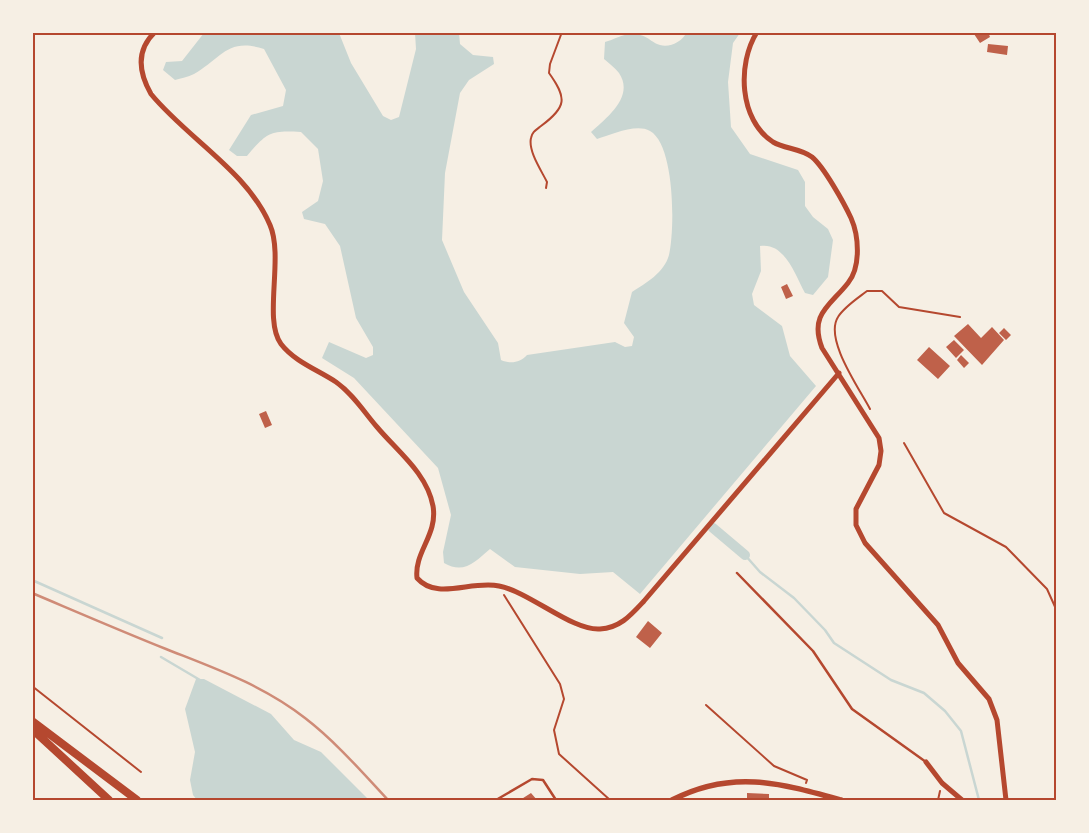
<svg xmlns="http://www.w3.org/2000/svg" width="1089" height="833" viewBox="0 0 1089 833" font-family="'Source Sans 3',sans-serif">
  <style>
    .water { fill: #c9d6d2 }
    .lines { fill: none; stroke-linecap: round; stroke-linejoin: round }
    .stream { stroke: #c9d6d2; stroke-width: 2.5 }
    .canal { stroke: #c9d6d2; stroke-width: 10 }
    .building { fill: #bf614a }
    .path { stroke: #b5482f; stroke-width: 2 }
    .service { stroke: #b5482f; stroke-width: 2.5 }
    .minor { stroke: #b5482f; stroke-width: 5 }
    .tertiary { stroke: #b5482f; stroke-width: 5.5 }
    .trunk { stroke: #b5482f; stroke-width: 8 }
    .rail { stroke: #cf8b77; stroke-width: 2.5 }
    .neatline { fill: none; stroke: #b5482f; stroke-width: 2 }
  </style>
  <rect width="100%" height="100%" fill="#f6efe4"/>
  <path class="water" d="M204 33H339L351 63 383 116 391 120 399 117 416 49 415 33H459L460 44 473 55 493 57 494 64 469 80 460 93 445 173 442 240 464 292 498 343 501 360C510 364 520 363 527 355L615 342 625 347 632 346 634 337 624 323 632 292C646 283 664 273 669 255 675 229 675 145 650 131 636 123 611 135 597 139L591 132C606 118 635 97 619 73 615 68 609 63 604 59L605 42C613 40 623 34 631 34 648 34 648 41 660 45 670 48 683 41 686 33H740L733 43 728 82 731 127 750 154 798 170 805 182V206L813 217 828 229 833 240 828 277 813 295 805 293C795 275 785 242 760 246L761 271 752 294 754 305 782 326 790 356 816 386 640 594 613 572 580 574 515 567 490 549C476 561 464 575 444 563L443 552 451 515 438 468 354 378 322 358 329 342 366 358 373 355V347L356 318 340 246 325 224 304 219 302 212 318 201 323 181 318 149 301 132C271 130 267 132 247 156H237L229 150 251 115 283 106 286 90 264 49C227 37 221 59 194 74 188 77 181 78 175 80L163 70 166 62 182 61Z
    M196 679H204L271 714 294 740 321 752 369 800H197L193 795 190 780 195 752 185 709Z"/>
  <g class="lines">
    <path class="stream" d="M745 555 760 572 794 598 825 630 834 643 891 680 924 693 945 711 961 731 979 800
      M32 580 162 638
      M161 657 200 680"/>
    <path class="canal" d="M713 528 745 555"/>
  </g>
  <path class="building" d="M975 32H988L990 37 980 43 974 34Z
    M988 44 1008 46 1007 55 987 52Z
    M787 284 793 296 786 299 781 287Z
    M968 324 981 338 992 327 1004 340 982 365 954 336Z
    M1004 328 1011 335 1006 340 999 333Z
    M954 340 964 350 956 358 946 347Z
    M929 347 950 366 938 379 917 360Z
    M961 355 969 363 964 368 957 360Z
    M266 411 272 425 265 428 259 414Z
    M648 621 662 633 650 648 636 637Z
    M531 793 537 800H520Z
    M747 793 769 794V800H747Z"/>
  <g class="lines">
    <path class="path" d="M546 188 547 182C541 170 528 151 531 138 532 132 536 130 541 126 567 107 567 98 549 73L550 64 562 32
      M870 409C859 388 824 339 838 317 844 307 858 298 867 291H882L899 307 960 317
      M904 443 944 513 1006 547 1047 589 1056 609
      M504 595 560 684 564 699 554 730 559 754 610 800
      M32 686 141 772
      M706 705 774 766 807 780 806 783
      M938 800 940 791"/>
    <path class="service" d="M737 573 813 651 852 709 926 762
      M496 800 532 779 543 780 556 800"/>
    <path class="minor" d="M155 32C135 51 139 73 151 94 187 138 248 172 270 225 284 257 263 320 281 344 295 362 318 370 336 382 353 394 364 412 377 427 397 451 427 473 433 506 438 535 414 552 417 578 437 601 471 580 499 586 530 592 572 631 600 629 620 628 631 615 644 601L839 373
      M757 32C737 64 739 120 773 142 785 149 800 148 812 157 824 167 844 203 851 218 859 236 861 267 848 283 830 306 809 314 822 348L879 438 881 451 879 465 856 509V525L865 543 938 625 958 663 989 699 997 720 1006 800
      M926 762 942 783 962 800"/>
    <path class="tertiary" d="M672 800C732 769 780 783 841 800"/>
    <path class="trunk" d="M32 721 137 800
      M32 729 109 800"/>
    <path class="rail" d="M32 593C77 612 121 631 166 649 214 668 263 685 305 718 335 741 362 772 388 800"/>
  </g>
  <rect width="1089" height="833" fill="none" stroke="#f6efe4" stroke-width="68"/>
  <rect x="34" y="34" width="1021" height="765" class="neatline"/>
</svg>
